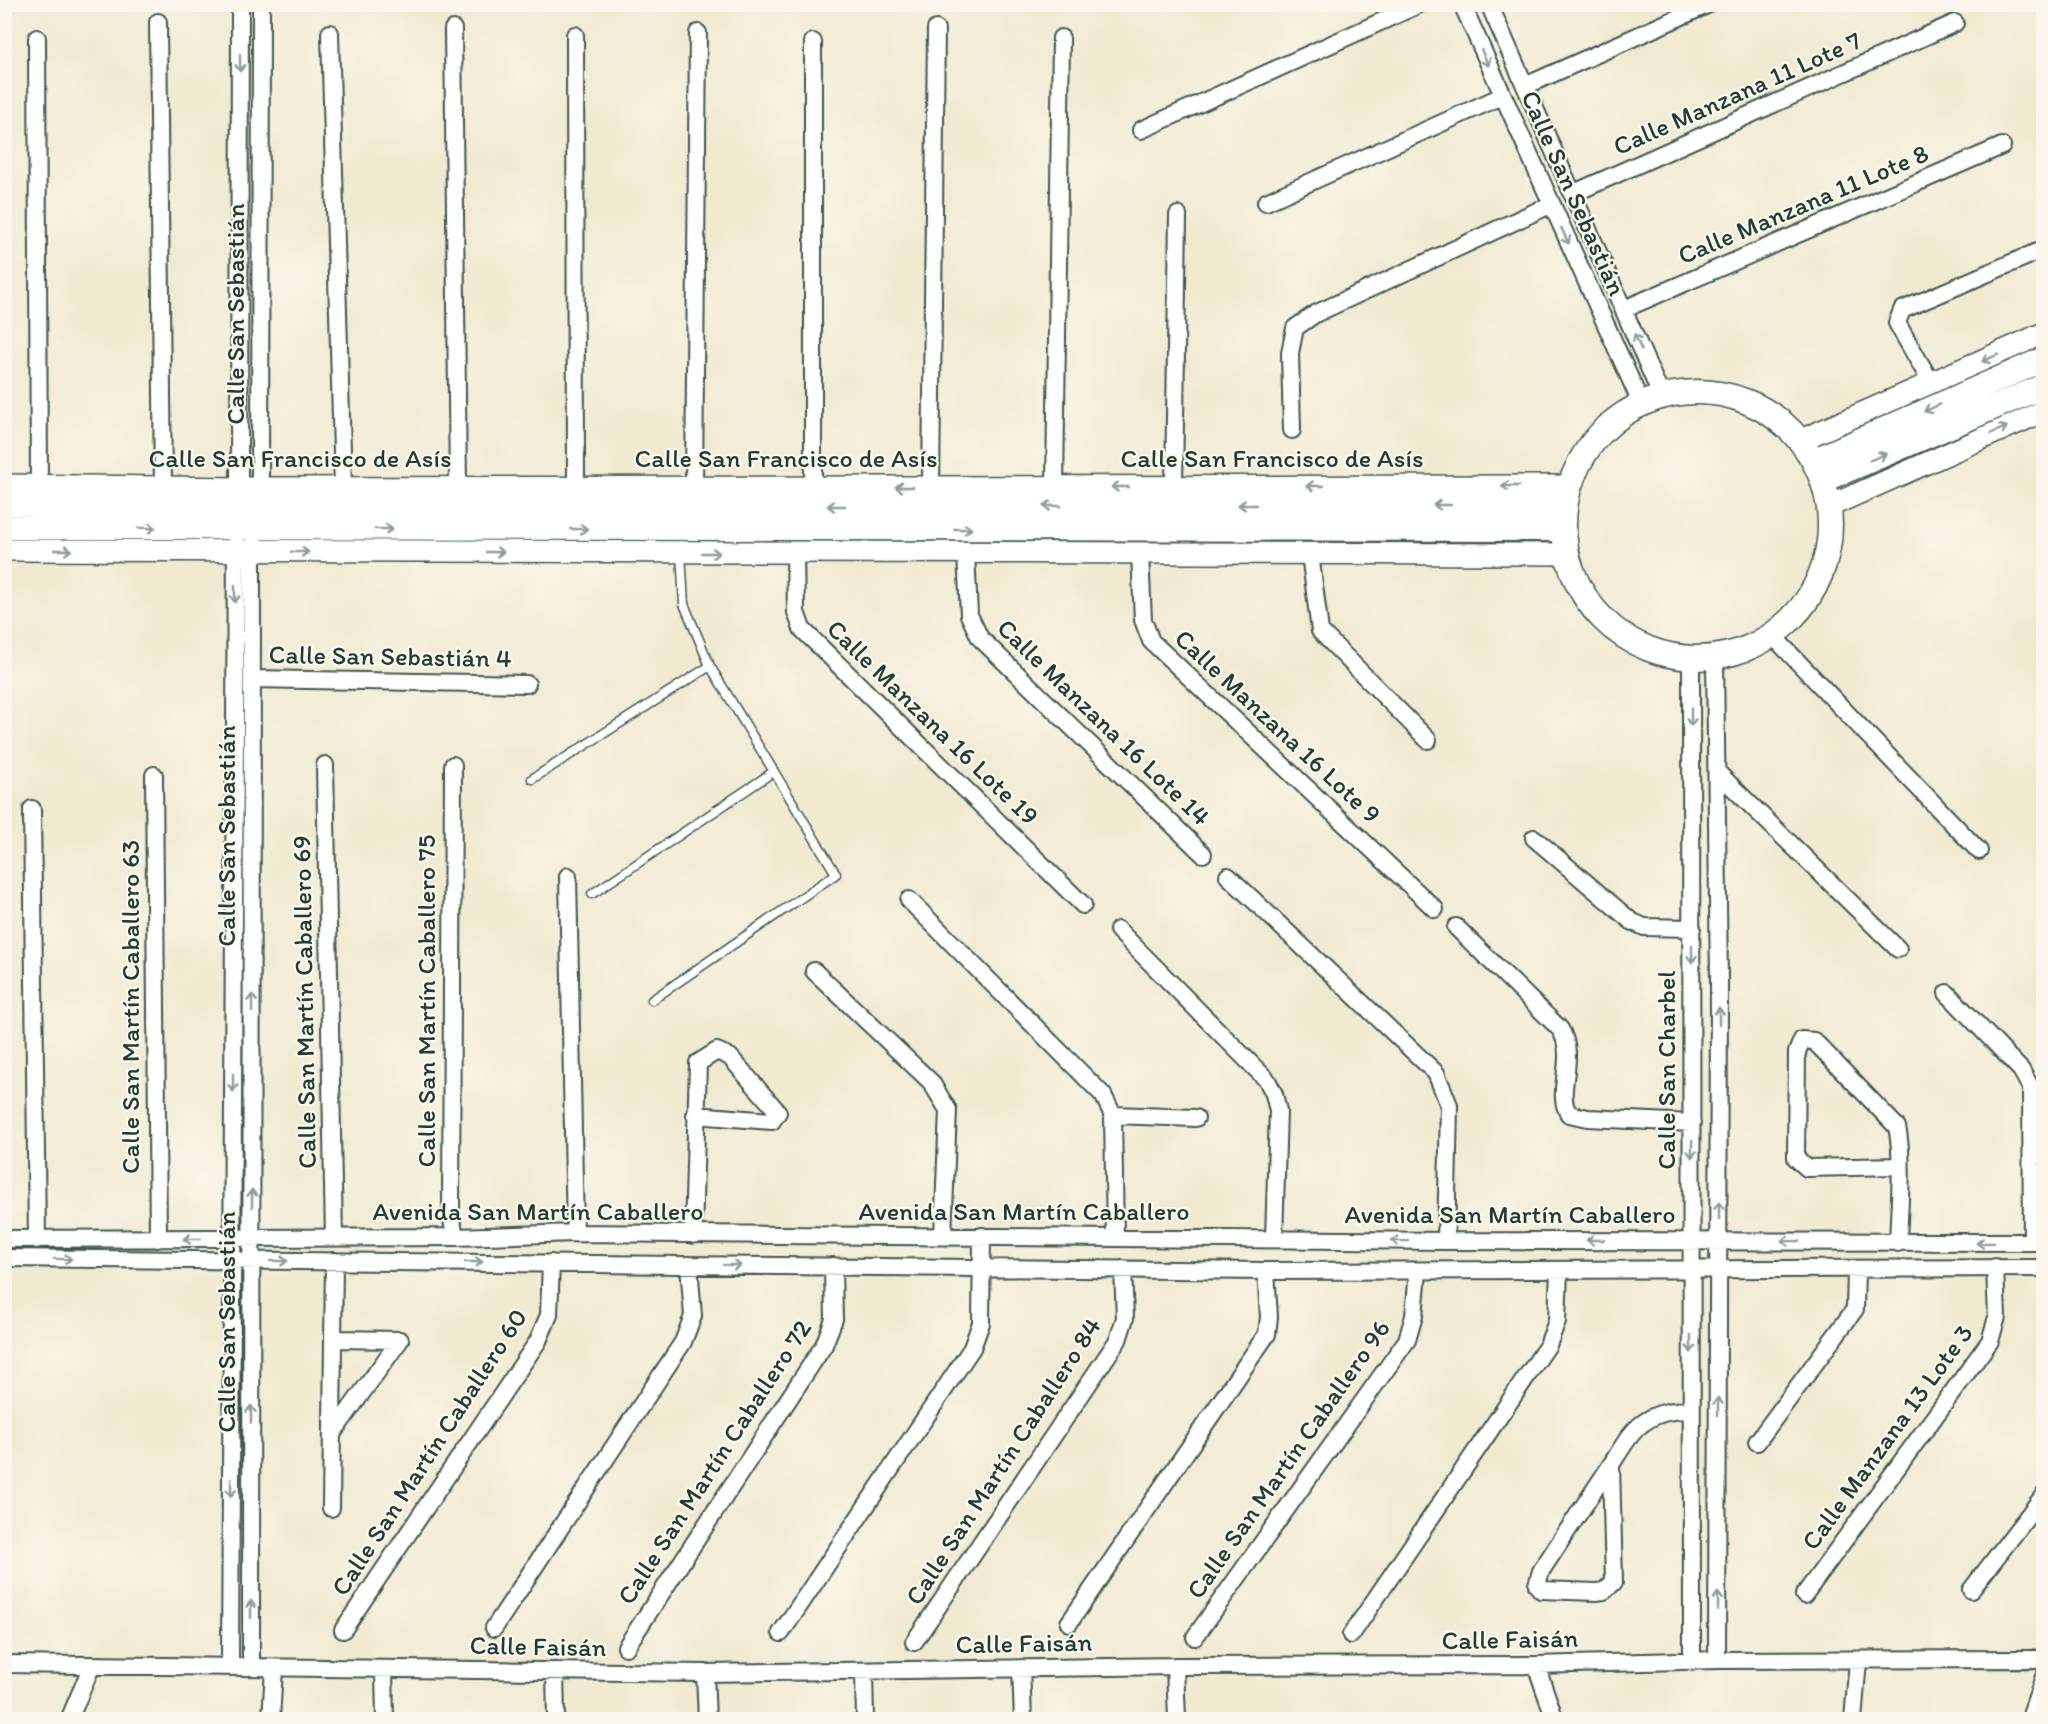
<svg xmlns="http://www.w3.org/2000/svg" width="2048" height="1724" viewBox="0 0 2048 1724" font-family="Itim,sans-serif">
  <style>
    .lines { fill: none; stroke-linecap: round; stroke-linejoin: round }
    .service-casing { stroke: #3e574c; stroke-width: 11 }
    .minor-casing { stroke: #3e574c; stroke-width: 20 }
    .tertiary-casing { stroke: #3e574c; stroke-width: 24 }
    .secondary-casing { stroke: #3e574c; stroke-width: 27 }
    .service { stroke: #fff; stroke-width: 8 }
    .minor { stroke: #fff; stroke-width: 16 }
    .tertiary { stroke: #fff; stroke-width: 21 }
    .secondary { stroke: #fff; stroke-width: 24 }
    .oneway { stroke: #8f9e9a }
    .labels { text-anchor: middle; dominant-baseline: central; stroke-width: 4.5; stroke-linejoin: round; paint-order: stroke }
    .street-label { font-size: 26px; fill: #1f3d34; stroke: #fbf7ec }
  </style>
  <rect width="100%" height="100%" fill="#fbf7ec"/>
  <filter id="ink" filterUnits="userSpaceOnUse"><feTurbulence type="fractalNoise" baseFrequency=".0167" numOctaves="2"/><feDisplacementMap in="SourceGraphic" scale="12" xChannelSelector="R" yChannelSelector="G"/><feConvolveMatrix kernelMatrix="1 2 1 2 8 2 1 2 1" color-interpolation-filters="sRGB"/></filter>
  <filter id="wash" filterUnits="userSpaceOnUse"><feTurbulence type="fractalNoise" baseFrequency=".008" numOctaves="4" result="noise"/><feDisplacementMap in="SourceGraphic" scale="24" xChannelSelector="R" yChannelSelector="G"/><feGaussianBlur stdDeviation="1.35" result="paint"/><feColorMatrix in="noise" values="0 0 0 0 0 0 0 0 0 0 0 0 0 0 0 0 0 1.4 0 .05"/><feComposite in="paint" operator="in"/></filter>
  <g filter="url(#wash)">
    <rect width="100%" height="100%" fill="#f0ead1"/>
  </g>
  <g filter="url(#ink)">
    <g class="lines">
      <g class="service-casing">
        <path id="service" d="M532 779 710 666
          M592 894 773 772
          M652 1000 836 874 710 666 684 604 681 553"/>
      </g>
      <g class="minor-casing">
        <path id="minor" d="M1462 4 1641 403
          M1489 4 1661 395
          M158 22 163 487
          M453 29 458 487
          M330 33 343 487
          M575 35 576 487
          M37 38 39 485
          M1525 86 1709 4
          M1141 130 1420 4
          M1572 194 1955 23
          M1266 202 1502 96
          M1624 309 2002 146
          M1932 384 1897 323 1902 310 2044 249
          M1292 430 1290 353 1295 328 1315 314 1550 205
          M1174 486 1178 215
          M694 487 698 33
          M813 487V42
          M931 487 936 29
          M1055 487 1061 38
          M239 499 240 4
          M795 553 796 612 802 629 1083 905
          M966 553 969 615 980 638 1203 854
          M1140 553 1143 620 1151 641 1435 909
          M1310 554 1320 631 1428 740
          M1773 636 1979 851
          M1691 658 1692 1662
          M1715 658 1719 982 1717 1660
          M252 679 527 684
          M325 765 334 1238
          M453 765 451 1214 455 1237
          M1717 772 1898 949
          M154 775 158 1239
          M32 809 37 1240
          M1534 838 1631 921 1644 927 1692 928
          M568 876 575 1233
          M1228 876 1436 1073 1449 1105 1446 1241
          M909 900 1103 1095 1113 1115 1115 1237
          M1456 927 1560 1029C1578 1058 1554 1092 1569 1114L1588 1118 1692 1123
          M1118 930 1267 1080 1274 1094 1278 1111 1274 1238
          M814 971 931 1082 948 1110 943 1236
          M1947 993 2021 1070 2031 1088 2032 1242
          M1113 1115 1196 1118
          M693 1235 698 1063 717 1051 730 1057 778 1112 772 1121 695 1115
          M4 1239 455 1237 575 1233 1446 1241 2044 1242
          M1898 1243C1899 1210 1904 1158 1897 1127L1814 1041 1802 1040 1797 1052 1796 1158 1807 1168 1899 1166
          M4 1258 1266 1271 2044 1268
          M333 1339 400 1340
          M332 1434 400 1340
          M1757 1442 1855 1309 1856 1270
          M1611 1465 1614 1582 1604 1591 1596 1592 1541 1590 1537 1585 1541 1571C1563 1537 1585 1504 1607 1471 1618 1455 1628 1434 1643 1423 1658 1412 1673 1410 1691 1410
          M331 1508 334 1261
          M1971 1590 2044 1495
          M1804 1595 1990 1341 1997 1317 1995 1267
          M1069 1623 1267 1334 1269 1317 1266 1271
          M494 1628 683 1342 693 1316 689 1265
          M343 1630 538 1341 549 1315 551 1263
          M781 1633 972 1348 981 1323 982 1236
          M1351 1635 1548 1345 1557 1321 1559 1271
          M1195 1637 1407 1340 1414 1316 1418 1271
          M914 1642 1118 1340 1125 1318 1123 1269
          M626 1647 824 1345 834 1319 833 1266
          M4 1664 705 1673 1175 1666 1536 1665 1717 1660 2044 1659
          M1536 1665 1555 1720
          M1175 1666 1177 1720
          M230 1667 236 539
          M251 1667 252 551 260 487 261 4
          M1021 1668 1023 1720
          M384 1669 385 1720
          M555 1671 556 1720
          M864 1671 865 1720
          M705 1673 707 1720
          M69 1720 92 1665
          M271 1720 274 1668
          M1853 1720 1858 1660
          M2029 1720 2044 1677"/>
      </g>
      <g class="tertiary-casing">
        <path id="tertiary" d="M1801 440 2044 333
          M4 485 240 488 1568 486
          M1830 506 2044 411
          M4 550 1566 554"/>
      </g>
      <g class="secondary-casing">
        <path id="secondary" d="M1564 525a133 133 0 1 1 266 0a133 133 0 1 1-266 0Z
          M1815 460 2044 359
          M1824 480 2044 386
          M4 503 433 506 1564 505
          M4 527 1563 529"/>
      </g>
      <use href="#service" class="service"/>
      <use href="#minor" class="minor"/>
      <use href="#tertiary" class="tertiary"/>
      <use href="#secondary" class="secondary"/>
    </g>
    <defs><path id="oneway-shaft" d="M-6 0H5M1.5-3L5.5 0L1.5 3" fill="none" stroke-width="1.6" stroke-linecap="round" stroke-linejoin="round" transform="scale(1.5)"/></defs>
    <g class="oneway">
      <use href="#oneway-shaft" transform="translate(1485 58) rotate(66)"/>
      <use href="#oneway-shaft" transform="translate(240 63) rotate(90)"/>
      <use href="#oneway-shaft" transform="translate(1565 236) rotate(65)"/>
      <use href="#oneway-shaft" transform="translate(1638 342) rotate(-114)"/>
      <use href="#oneway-shaft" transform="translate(1990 358) rotate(156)"/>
      <use href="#oneway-shaft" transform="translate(1932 408) rotate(156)"/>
      <use href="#oneway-shaft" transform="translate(1999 430) rotate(-23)"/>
      <use href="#oneway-shaft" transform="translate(1878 457) rotate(-23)"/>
      <use href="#oneway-shaft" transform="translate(1315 486) rotate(180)"/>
      <use href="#oneway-shaft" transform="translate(1510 486) rotate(180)"/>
      <use href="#oneway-shaft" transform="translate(904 487) rotate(180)"/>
      <use href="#oneway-shaft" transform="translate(1120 487) rotate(180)"/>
      <use href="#oneway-shaft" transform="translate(1247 505) rotate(180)"/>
      <use href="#oneway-shaft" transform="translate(1442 505) rotate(180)"/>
      <use href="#oneway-shaft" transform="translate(836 506) rotate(180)"/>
      <use href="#oneway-shaft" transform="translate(1052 506) rotate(180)"/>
      <use href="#oneway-shaft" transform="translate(147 528) rotate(1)"/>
      <use href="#oneway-shaft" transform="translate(384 529)"/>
      <use href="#oneway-shaft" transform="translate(579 529)"/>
      <use href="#oneway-shaft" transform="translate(963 529)"/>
      <use href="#oneway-shaft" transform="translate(63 550)"/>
      <use href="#oneway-shaft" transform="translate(300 552)"/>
      <use href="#oneway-shaft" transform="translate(495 552)"/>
      <use href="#oneway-shaft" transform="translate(711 553)"/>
      <use href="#oneway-shaft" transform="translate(235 594) rotate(90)"/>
      <use href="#oneway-shaft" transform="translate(1691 717) rotate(90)"/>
      <use href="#oneway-shaft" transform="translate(1692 954) rotate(90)"/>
      <use href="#oneway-shaft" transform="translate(252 1003) rotate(-90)"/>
      <use href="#oneway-shaft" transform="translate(1719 1016) rotate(-90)"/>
      <use href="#oneway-shaft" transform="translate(233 1083) rotate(90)"/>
      <use href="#oneway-shaft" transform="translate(1692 1149) rotate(91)"/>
      <use href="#oneway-shaft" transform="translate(252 1198) rotate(-90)"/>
      <use href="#oneway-shaft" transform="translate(1719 1211) rotate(-90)"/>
      <use href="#oneway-shaft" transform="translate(192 1239) rotate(-180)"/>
      <use href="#oneway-shaft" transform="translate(1595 1240) rotate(180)"/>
      <use href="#oneway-shaft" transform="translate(1400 1241) rotate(-179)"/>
      <use href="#oneway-shaft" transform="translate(1790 1241) rotate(-179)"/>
      <use href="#oneway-shaft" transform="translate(1985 1243) rotate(179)"/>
      <use href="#oneway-shaft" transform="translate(63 1259) rotate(1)"/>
      <use href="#oneway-shaft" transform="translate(279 1261) rotate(1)"/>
      <use href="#oneway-shaft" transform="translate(474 1262)"/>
      <use href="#oneway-shaft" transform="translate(732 1265) rotate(1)"/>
      <use href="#oneway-shaft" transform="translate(1691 1344) rotate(90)"/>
      <use href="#oneway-shaft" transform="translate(1718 1406) rotate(-90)"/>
      <use href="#oneway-shaft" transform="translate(251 1414) rotate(-90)"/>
      <use href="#oneway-shaft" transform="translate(231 1488) rotate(90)"/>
      <use href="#oneway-shaft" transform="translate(1718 1601) rotate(-90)"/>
      <use href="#oneway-shaft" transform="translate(251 1609) rotate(-90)"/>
    </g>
  </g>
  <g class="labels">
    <g class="street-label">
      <text transform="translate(1737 93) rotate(-24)">Calle Manzana 11 Lote 7</text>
      <text transform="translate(1574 193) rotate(66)">Calle San Sebastián</text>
      <text transform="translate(1803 204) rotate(-23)">Calle Manzana 11 Lote 8</text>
      <text transform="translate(235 314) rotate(-90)">Calle San Sebastián</text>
      <text x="300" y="458">Calle San Francisco de Asís</text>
      <text x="786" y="458">Calle San Francisco de Asís</text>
      <text x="1272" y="458">Calle San Francisco de Asís</text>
      <text transform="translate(390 656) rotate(1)">Calle San Sebastián 4</text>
      <text transform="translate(933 722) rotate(44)">Calle Manzana 16 Lote 19</text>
      <text transform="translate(1104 722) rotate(44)">Calle Manzana 16 Lote 14</text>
      <text transform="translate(1278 726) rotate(43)">Calle Manzana 16 Lote 9</text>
      <text transform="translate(226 836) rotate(-90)">Calle San Sebastián</text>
      <text transform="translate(426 1001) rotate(-90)">Calle San Martín Caballero 75</text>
      <text transform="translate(304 1002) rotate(-91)">Calle San Martín Caballero 69</text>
      <text transform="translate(130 1007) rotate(-90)">Calle San Martín Caballero 63</text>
      <text transform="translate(1666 1070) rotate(-90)">Calle San Charbel</text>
      <text x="538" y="1211">Avenida San Martín Caballero</text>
      <text x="1024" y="1211">Avenida San Martín Caballero</text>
      <text x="1510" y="1214">Avenida San Martín Caballero</text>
      <text transform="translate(226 1322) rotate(-90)">Calle San Sebastián</text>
      <text transform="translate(1887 1437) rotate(-54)">Calle Manzana 13 Lote 3</text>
      <text transform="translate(429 1452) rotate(-57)">Calle San Martín Caballero 60</text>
      <text transform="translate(1288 1459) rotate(-55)">Calle San Martín Caballero 96</text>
      <text transform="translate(1003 1461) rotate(-57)">Calle San Martín Caballero 84</text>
      <text transform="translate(714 1462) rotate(-57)">Calle San Martín Caballero 72</text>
      <text transform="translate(1510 1639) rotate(-1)">Calle Faisán</text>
      <text transform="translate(1024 1643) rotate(-1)">Calle Faisán</text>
      <text transform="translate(538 1646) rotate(1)">Calle Faisán</text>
    </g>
  </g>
  <rect width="2048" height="1724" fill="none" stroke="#fbf7ec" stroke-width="24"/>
</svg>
